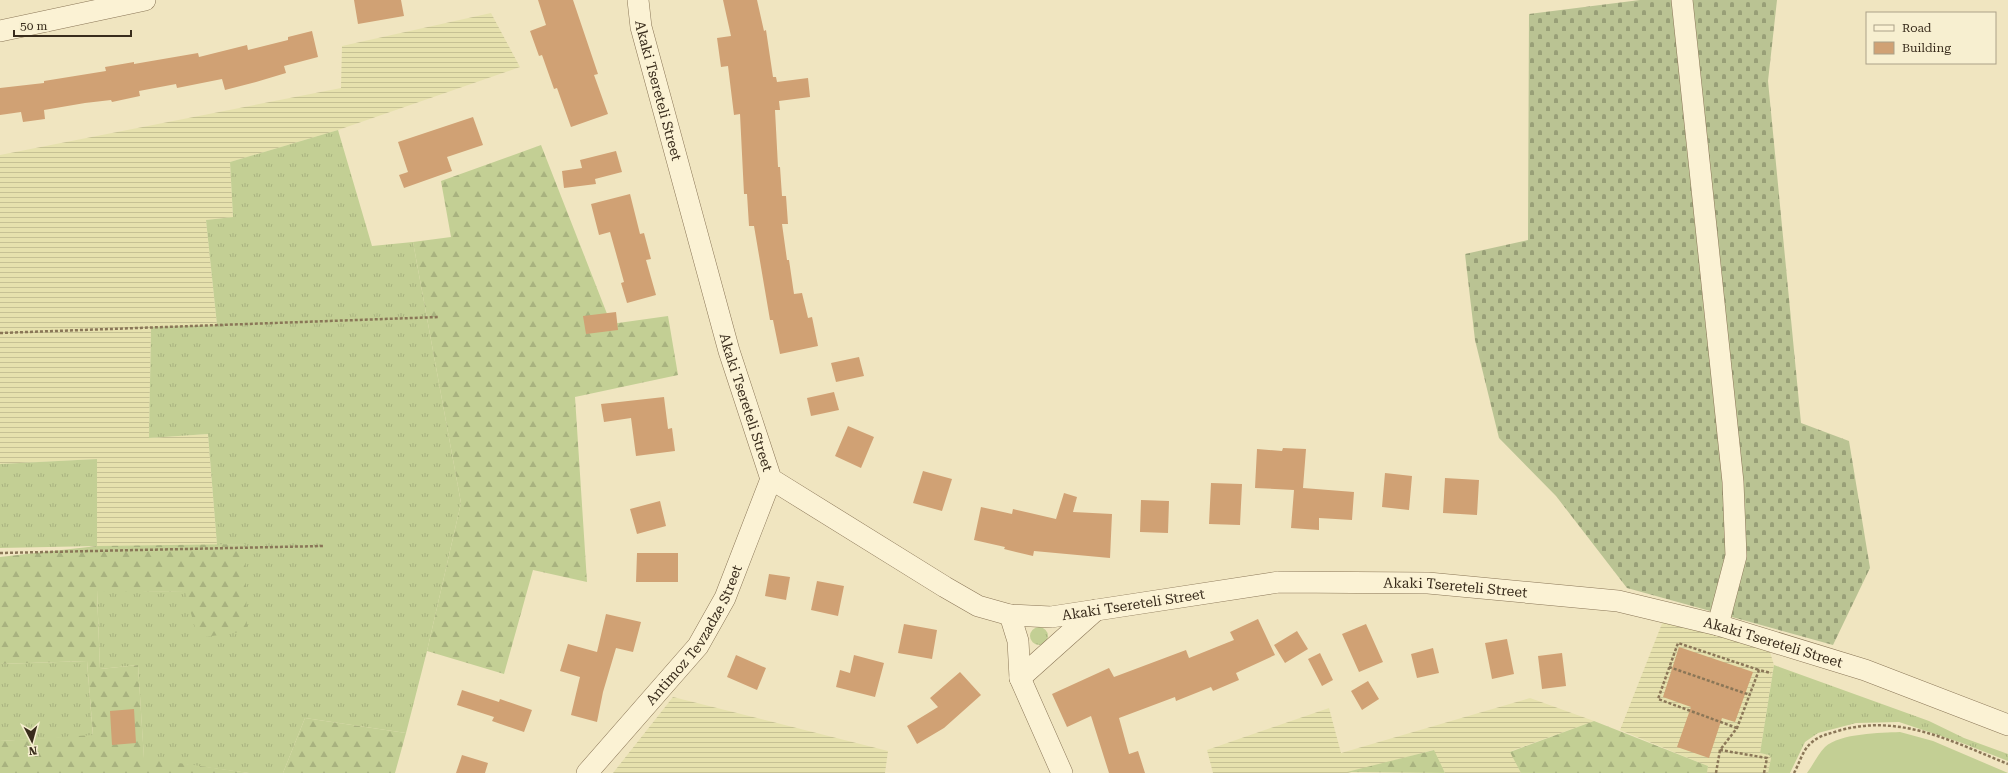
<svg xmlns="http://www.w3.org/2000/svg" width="2008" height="773" viewBox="0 0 2008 773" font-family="'Roboto Serif',serif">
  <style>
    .farmland { fill: url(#farmland-rules) }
    .grass { fill: url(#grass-tufts) }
    .forest { fill: url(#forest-firs) }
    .cemetery { fill: url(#cemetery-stones) }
    .pitch { fill: #c3cf94 }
    .building { fill: #d0a174 }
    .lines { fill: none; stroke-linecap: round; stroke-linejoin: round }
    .minor-casing { stroke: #8a7657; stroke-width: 22 }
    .path { stroke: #8a7657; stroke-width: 2.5; stroke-dasharray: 3 2; stroke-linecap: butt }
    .minor { stroke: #fbf2d4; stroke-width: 21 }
    .labels { text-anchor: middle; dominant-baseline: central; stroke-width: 3; stroke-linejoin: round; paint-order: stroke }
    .street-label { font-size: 14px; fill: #392c1c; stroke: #f7efd0 }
  </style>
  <defs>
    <pattern id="farmland-rules" width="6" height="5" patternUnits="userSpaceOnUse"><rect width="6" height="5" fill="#e6e1ad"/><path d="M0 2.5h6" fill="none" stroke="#c6c194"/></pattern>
    <pattern id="grass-tufts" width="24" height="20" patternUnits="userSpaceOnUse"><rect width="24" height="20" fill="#c3cf94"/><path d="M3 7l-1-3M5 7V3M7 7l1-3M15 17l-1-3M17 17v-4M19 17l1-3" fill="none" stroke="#a8b27f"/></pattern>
    <pattern id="forest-firs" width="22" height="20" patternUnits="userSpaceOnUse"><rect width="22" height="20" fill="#c3cf94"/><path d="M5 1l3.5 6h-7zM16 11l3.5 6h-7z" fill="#a8b27f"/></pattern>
    <pattern id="cemetery-stones" width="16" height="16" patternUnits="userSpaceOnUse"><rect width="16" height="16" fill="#bac393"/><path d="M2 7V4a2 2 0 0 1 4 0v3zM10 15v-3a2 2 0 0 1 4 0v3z" fill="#989f77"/></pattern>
  </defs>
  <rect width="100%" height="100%" fill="#f0e5c0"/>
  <path class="farmland" d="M491 13 520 67 338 130 230 162 233 217 206 220 217 325 151 327 149 438 208 434 217 545 97 546V459L0 464V155L341 88 342 46Z
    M1663 621 1769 649 1774 665 1760 753 1769 755 1771 758 1768 773H1707L1708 766 1620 730Z
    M673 697 888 751 885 773H613Z
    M1530 698 1594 721 1511 751 1521 773H1445L1433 750 1348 773H1213L1207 750 1329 708 1341 753Z"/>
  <path class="grass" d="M338 130 372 246 413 242 461 503 427 651 406 733 305 718 283 773H249L144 759 138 665 100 669 97 590 185 592 245 544 217 545 208 434 149 438 151 327 217 325 206 220 233 217 230 162Z
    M97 459V546L0 548V464Z
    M1030 636a9 9 0 1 1 18 0a9 9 0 1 1-18 0Z
    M87 661 93 736 0 741V664Z
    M1774 665 1929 721 1964 738 2008 754V761L1962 743 1899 722 1856 723 1818 733 1805 742 1790 773H1768L1771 758 1769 755 1760 753Z"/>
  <path class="forest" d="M541 145 611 324 668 316 678 375 575 397 587 582 533 570 504 674 427 651 461 503 413 242 451 237 441 181Z
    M245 544 247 631 198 638 185 592 97 591 100 669 138 665 144 758 249 773H0V741L93 735 87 661 0 664V557L97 546Z
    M305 718 406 733 395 773H283Z
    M1594 721 1708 766 1707 773H1521L1510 752Z
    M1434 750 1445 773 1347 772Z"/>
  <path class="cemetery" d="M1640 0H1777L1768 81 1801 423 1849 441 1870 568 1833 645 1627 588 1556 496 1499 438 1475 340 1465 254 1528 240 1529 14Z"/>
  <path class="pitch" d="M1900 732 1933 741 2008 773H1807C1813 765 1818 754 1825 747 1840 733 1881 733 1900 732Z"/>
  <path class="building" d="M354 0H401L404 16 358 24Z
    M538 0H573L598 74 594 75 608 114 571 127 557 88 554 89 542 55 539 56 530 31 546 25Z
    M723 0H757L764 31 766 30 773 77H776L777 82 808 78 810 97 779 101 780 110H775L778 167H780L782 196H786L788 224H782L787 260H789L794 294 802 293 808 318 812 317 818 346 780 354 773 320H770L754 226H749L747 194H744L740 114 734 115 728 66 721 67 717 38 731 36Z
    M312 31 318 57 284 66 286 73 256 82 225 90 222 79 177 88 176 84 139 91 140 96 112 102 111 100 85 103 44 110 45 119 23 122 21 112 0 115V88L44 83V81L106 71 105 67 134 62V64L198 53 199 57 247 45 248 50 288 40V37Z
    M473 117 483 145 447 157 452 171 404 188 399 175 408 172 398 142Z
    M616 151 622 172 595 179 596 184 564 188 562 171 582 168 580 160Z
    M630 194 640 234 644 233 651 259 646 260 656 295 627 303 621 283 624 282 610 232 599 235 591 204Z
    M616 312 618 330 586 334 583 316Z
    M859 357 864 376 836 382 831 363Z
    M834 392 839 410 811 416 807 398Z
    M664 397 668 429 672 428 675 451 636 456 631 418 604 422 601 404Z
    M848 426 874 437 861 468 835 456Z
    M1283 448 1306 449 1303 488 1354 492 1352 520 1319 518V530L1291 528 1294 490 1255 488 1257 449 1282 451Z
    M923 471 952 479 942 511 913 503Z
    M1385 473 1412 476 1409 510 1382 507Z
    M1445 478 1479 480 1477 515 1443 513Z
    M1211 483 1242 484 1240 525 1209 524Z
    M1064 493 1077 497 1073 512 1112 514 1110 558 1034 551 1033 556 1004 549 1005 547 974 540 981 507 1012 514 1013 509 1056 519Z
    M1141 500 1169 501 1168 533 1140 532Z
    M660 501 666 526 637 534 630 509Z
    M637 553H678V582H636Z
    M769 574 790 577 786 600 765 596Z
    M817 581 844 586 838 616 811 610Z
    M606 614 641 622 633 652 616 648 603 692 597 722 571 715 580 677 560 671 568 644 597 652Z
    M1258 619 1275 655 1236 673 1239 680 1213 691 1211 687 1176 701 1175 697 1119 718 1129 754 1138 751 1145 773H1109L1091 716 1067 727 1052 694 1109 668 1114 677 1186 650 1189 658 1234 640 1230 632Z
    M904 624 937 630 932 659 898 653Z
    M1366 624 1383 662 1359 672 1342 634Z
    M1297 631 1308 649 1285 663 1274 645Z
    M1507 639 1514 674 1492 679 1485 643Z
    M1679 647 1753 672 1735 722 1722 718 1709 758 1677 747 1691 707 1663 697Z
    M1433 648 1439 673 1417 678 1411 654Z
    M1320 653 1333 680 1322 686 1308 659Z
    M1562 653 1566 686 1542 689 1538 656Z
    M736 655 766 668 757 690 727 677Z
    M854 655 884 663 875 697 836 687 840 670 850 673Z
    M960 672 981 695 944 728 917 744 907 726 938 707 930 698Z
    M1368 681 1379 699 1362 710 1351 691Z
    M462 690 499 702 500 699 532 710 524 732 492 721 494 717 457 705Z
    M134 709 136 743 112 745 110 711Z
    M462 755 488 763 485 773H456Z"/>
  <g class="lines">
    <g class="minor-casing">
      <g id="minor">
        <path id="s1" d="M638 0 641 27 729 351 771 479 945 587 978 606 1010 615 1051 617 1279 582 1428 583 1618 601 1718 625 1865 670 2008 725"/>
        <path d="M1682 0 1733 482 1736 556 1718 625"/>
        <path d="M0 31 145 0"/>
        <path d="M1010 615 1018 641 1020 678 1062 773"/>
        <path d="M1020 678 1096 610"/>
        <path id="s2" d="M587 773 698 646 725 598 771 479"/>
      </g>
    </g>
    <path class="path" d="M0 333 439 317
      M0 553 323 546
      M1669 667 1750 695
      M1737 728 1658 699 1678 643 1759 670
      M1716 773 1720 750
      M1764 773 1767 758 1720 750 1737 728 1759 670 1771 673
      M1794 773C1799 764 1803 750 1810 744 1819 735 1829 734 1841 730 1902 714 1953 742 2008 764"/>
    <use href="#minor" class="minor"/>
  </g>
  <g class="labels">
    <g class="street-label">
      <text stroke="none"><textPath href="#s1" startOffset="93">Akaki Tsereteli Street</textPath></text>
      <text stroke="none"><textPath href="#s1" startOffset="417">Akaki Tsereteli Street</textPath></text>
      <text stroke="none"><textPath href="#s1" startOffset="1222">Akaki Tsereteli Street</textPath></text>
      <text stroke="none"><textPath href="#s1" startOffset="898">Akaki Tsereteli Street</textPath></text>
      <text stroke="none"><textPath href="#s2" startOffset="176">Antimoz Tevzadze Street</textPath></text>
      <text stroke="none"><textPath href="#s1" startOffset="1546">Akaki Tsereteli Street</textPath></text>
    </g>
  </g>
  <rect x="1866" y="12" width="130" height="52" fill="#f7efd0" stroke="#aba188"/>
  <rect x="1874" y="25" width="20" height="6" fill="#fbf2d4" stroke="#aba188"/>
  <text x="1902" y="32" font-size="12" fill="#392c1c">Road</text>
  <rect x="1874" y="42" width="20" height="12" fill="#d0a174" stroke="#aba188"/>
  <text x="1902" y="52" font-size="12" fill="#392c1c">Building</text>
  <g transform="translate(32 741) rotate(174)" stroke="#f7efd0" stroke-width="3" paint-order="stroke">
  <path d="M0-3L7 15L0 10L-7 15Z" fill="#392c1c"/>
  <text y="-6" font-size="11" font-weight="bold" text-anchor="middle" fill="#392c1c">N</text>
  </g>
  <path d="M14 30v6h117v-6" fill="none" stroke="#392c1c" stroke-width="2"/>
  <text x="20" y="30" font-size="12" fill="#392c1c" stroke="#f7efd0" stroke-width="3" paint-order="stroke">50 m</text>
</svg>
